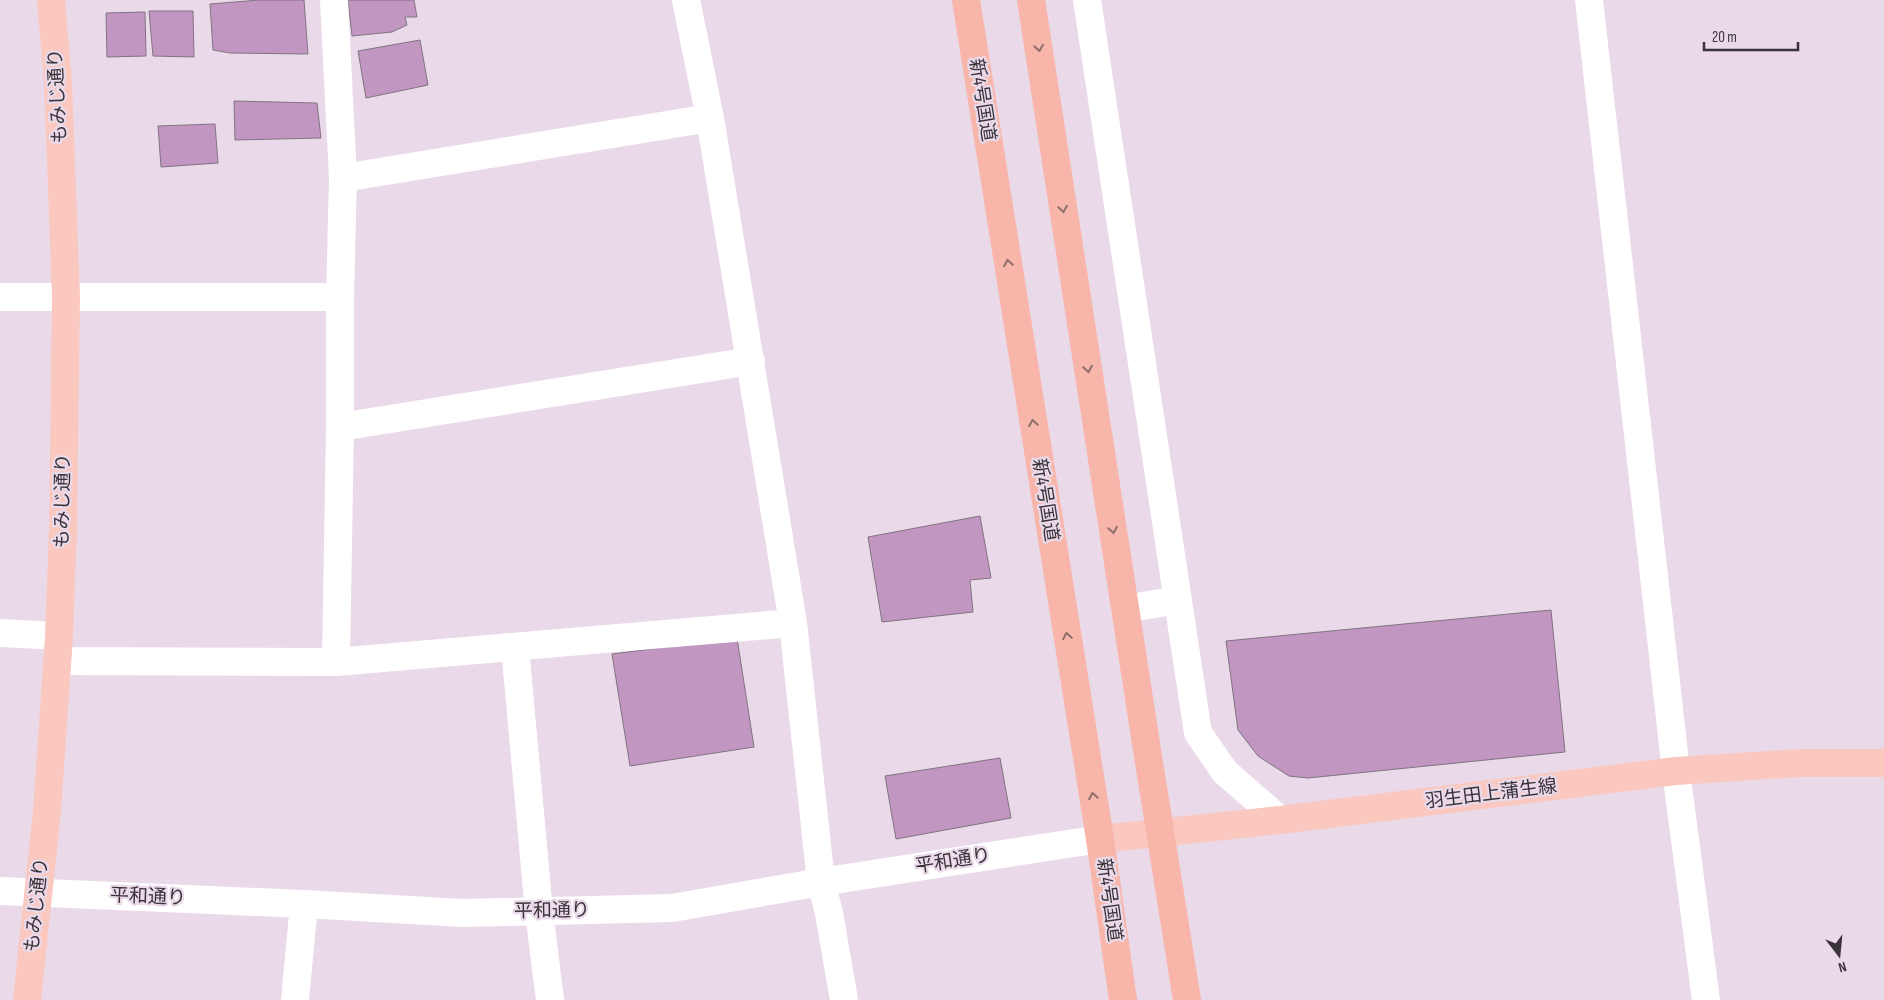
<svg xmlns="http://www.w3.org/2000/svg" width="1884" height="1000" viewBox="0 0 1884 1000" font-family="'Sofia Sans Condensed','Noto Sans JP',sans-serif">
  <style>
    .building { fill: #c197c1; stroke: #817381 }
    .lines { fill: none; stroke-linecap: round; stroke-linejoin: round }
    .minor { stroke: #fff; stroke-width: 28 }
    .tertiary { stroke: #fff; stroke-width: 28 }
    .primary { stroke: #fac8bf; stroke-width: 28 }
    .trunk { stroke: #f8b6aa; stroke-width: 28 }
    .oneway { stroke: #8f6e6c }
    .labels { text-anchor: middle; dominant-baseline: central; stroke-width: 4.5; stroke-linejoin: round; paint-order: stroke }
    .street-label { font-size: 19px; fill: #393339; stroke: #ead9e9 }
  </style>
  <rect width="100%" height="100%" fill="#ead9e9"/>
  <path class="building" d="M259 0H304L308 54 230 53 213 50 210 4Z
    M348 0H414L417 17H405L407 25 392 32 352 36Z
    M149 11H193L194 57 153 56Z
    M145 12 146 56 107 57 106 13Z
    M420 40 428 85 366 98 358 51Z
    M234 101 317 103 321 138 235 140Z
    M215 124 218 163 161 167 158 126Z
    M980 516 991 578 970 580 973 612 882 622 868 537Z
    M1551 610 1565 752 1308 778 1289 776 1258 756 1238 730 1226 641Z
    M737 638 754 747 630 766 612 654Z
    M1000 758 1011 818 896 839 885 776Z"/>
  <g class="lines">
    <path class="minor" d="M334 0 343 178 340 297V427L336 662
      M686 0 710 118 793 623 821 882 829 913 844 1000
      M1087 0 1198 733 1225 772 1280 820
      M1589 0 1676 771 1706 1000
      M343 178 710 118
      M0 297H340
      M340 427 751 361
      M1125 609 1178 600
      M0 633 59 636
      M515 647 539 912 550 1000
      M58 661 336 662 793 623
      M295 1000 304 904"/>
    <path class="tertiary" d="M0 891 304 904 463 913 672 908 821 882 1100 839"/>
    <path class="primary" d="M1100 839 1280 820 1676 771 1801 763H1884
      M27 1000 47 811 59 636 63 530 66 297 58 82 51 0"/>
    <path class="trunk" d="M966 0 1100 839 1123 1000
      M1031 0 1147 750 1187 1000"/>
  </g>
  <defs><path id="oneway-chevron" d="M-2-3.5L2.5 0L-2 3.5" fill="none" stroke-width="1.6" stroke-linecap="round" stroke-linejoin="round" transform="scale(1.25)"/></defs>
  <g class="oneway">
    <use href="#oneway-chevron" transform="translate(1039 48) rotate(81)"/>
    <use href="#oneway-chevron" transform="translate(1063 209) rotate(81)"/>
    <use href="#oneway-chevron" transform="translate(1008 263) rotate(-99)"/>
    <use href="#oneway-chevron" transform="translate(1088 369) rotate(81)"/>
    <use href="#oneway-chevron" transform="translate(1033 423) rotate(-99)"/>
    <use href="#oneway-chevron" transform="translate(1113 530) rotate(81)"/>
    <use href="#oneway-chevron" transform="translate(1067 636) rotate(-99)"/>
    <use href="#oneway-chevron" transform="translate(1093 796) rotate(-99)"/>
  </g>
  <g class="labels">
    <g class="street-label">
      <text transform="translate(58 96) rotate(-93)">もみじ通り</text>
      <text transform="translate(982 100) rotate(81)">新4号国道</text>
      <text transform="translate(1045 500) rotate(81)">新4号国道</text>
      <text transform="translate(63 501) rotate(-89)">もみじ通り</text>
      <text transform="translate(1491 794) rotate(-7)">羽生田上蒲生線</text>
      <text transform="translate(953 861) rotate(-9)">平和通り</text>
      <text transform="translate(148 897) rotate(2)">平和通り</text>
      <text transform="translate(1109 900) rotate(82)">新4号国道</text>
      <text transform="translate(37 905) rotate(-84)">もみじ通り</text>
      <text transform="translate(552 911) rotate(-1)">平和通り</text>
    </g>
  </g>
  <g transform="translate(1839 955) rotate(164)" stroke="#ead9e9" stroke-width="4" paint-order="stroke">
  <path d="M0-4L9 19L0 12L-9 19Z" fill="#393339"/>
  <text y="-8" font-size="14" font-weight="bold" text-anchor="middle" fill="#393339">N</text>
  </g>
  <path d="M1704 42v8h94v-8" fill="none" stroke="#393339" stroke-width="2.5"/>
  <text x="1712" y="42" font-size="15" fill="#393339" stroke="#ead9e9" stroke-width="4" paint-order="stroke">20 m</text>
</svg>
